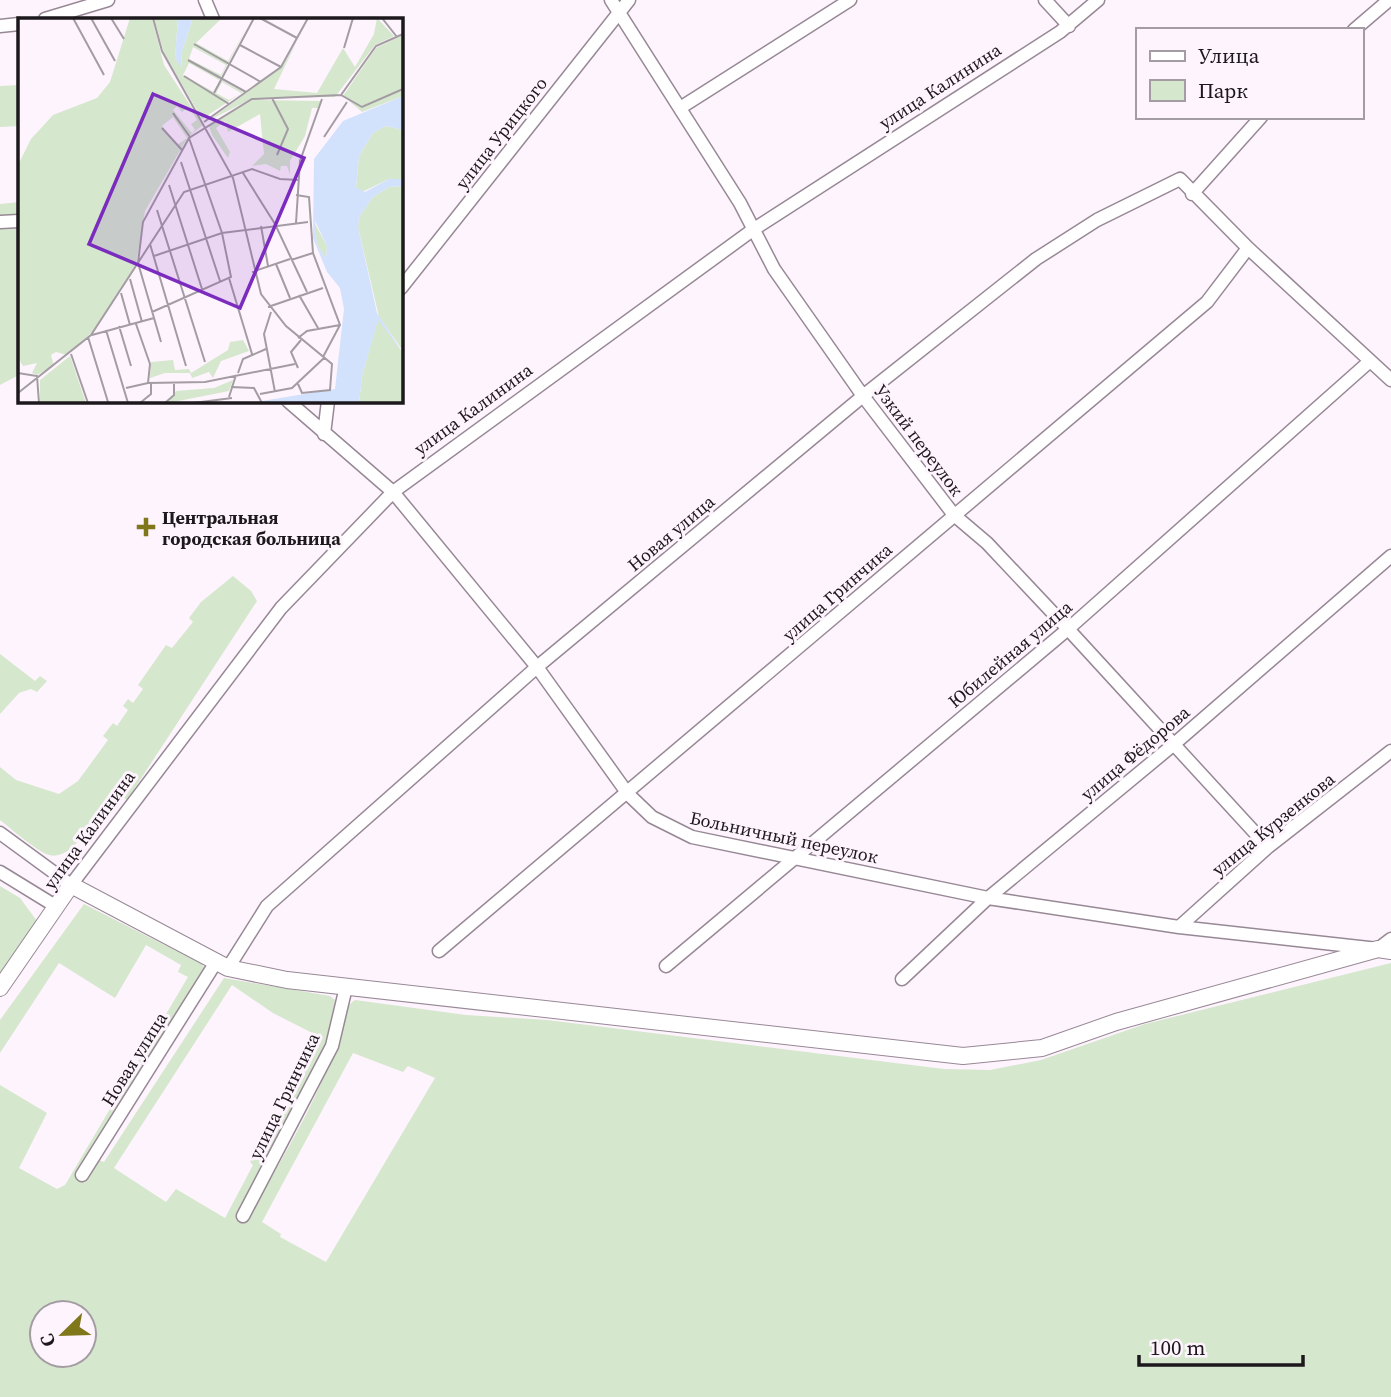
<svg xmlns="http://www.w3.org/2000/svg" width="1391" height="1397" viewBox="0 0 1391 1397" font-family="'Source Serif 4',serif">
  <style>
    .green { fill: #d5e7cd; fill-rule: evenodd }
    .lines { fill: none; stroke-linecap: round; stroke-linejoin: round }
    .street-casing { stroke: #978895; stroke-width: 15 }
    .secondary-casing { stroke: #978895; stroke-width: 18 }
    .street { stroke: #fff; stroke-width: 12 }
    .secondary { stroke: #fff; stroke-width: 16 }
    .poi-dot { fill: #80771b; stroke: #fef4fd; stroke-width: 2.5 }
    .labels { text-anchor: middle; dominant-baseline: central; stroke-width: 6; stroke-linejoin: round; paint-order: stroke }
    .street-label { font-size: 18px; fill: #1d181c; stroke: #fef4fd }
    .poi-label { font-size: 18px; font-weight: bold; fill: #1d181c; stroke: #fef4fd; text-anchor: start }
    .inset-road { fill: none; stroke: #a49ca3; stroke-width: 2 }
    .view { fill: #7b2cbf; fill-opacity: 0.15; stroke: #7b2cbf; stroke-width: 3.5 }
    .inset-edge { fill: none; stroke: #1d181c; stroke-width: 3.5 }
  </style>
  <rect width="100%" height="100%" fill="#fef4fd"/>
  <path class="green" d="M19 85V126L0 127V86Z
    M19 202V375L0 385V204Z
    M233 576 251 591 257 601 127 800 112 789C99 809 73 869 44 853 28 844 14 831 0 820V767L16 780 59 794 78 781 108 740 103 736 113 723 117 726 128 710 123 706 128 699 133 703 143 689 138 685 166 645 172 648 193 622 189 618 201 602Z
    M0 654 35 681 40 676 47 681 37 692 31 689 19 693 0 714Z
    M0 886 20 898 37 921 36 928 0 979Z
    M84 904 202 964 206 971 93 1158 104 1162 224 978 330 996 335 1000 327 1048 239 1218 247 1222C275 1169 310 1115 331 1059 337 1042 339 1010 355 1000L466 1015 547 1020 944 1069 990 1070 1041 1060 1145 1024 1391 963V1397H0V1085L47 1113 19 1168 57 1189 65 1185 188 977 178 972 181 965 146 945 115 998 59 963 0 1053V1020ZM232 985 273 1013 322 1038 267 1142 262 1140 250 1162 253 1165 225 1218 176 1189 166 1202 114 1168ZM353 1053 403 1072 408 1066 435 1078 326 1262 280 1237 281 1234 262 1222ZM42 1313H84V1355H42Z"/>
  <g class="lines">
    <g class="street-casing">
      <path id="street" d="M205 0 213 19
        M611 0 740 203 774 269 863 396 954 515 987 543 1068 629 1268 847
        M1045 0 1069 26
        M45 19 108 0
        M0 26 19 24
        M1354 30 1389 0
        M680 108 850 0
        M1192 194 1261 117
        M0 222 19 221
        M401 288 629 0
        M288 401 393 492 537 667 628 794 652 817 692 837 988 898 1179 927 1378 949 1391 939
        M324 434 328 401
        M0 833 71 885 281 608 393 492 754 229 1060 32 1098 0
        M0 872 57 907
        M1179 927 1268 847 1391 751
        M439 951 1207 302 1248 248
        M666 966 1068 629 1370 361
        M228 968 267 906 537 667 863 396 1036 259 1097 220 1180 179 1248 248 1391 380
        M902 979 988 898 1173 745 1391 556
        M82 1175 216 962
        M243 1216 332 1046 346 987"/>
    </g>
    <g class="secondary-casing">
      <path id="secondary" d="M0 988 71 885 228 968 287 980 963 1056 1042 1048 1116 1022 1378 949 1391 951"/>
    </g>
    <use href="#street" class="street"/>
    <use href="#secondary" class="secondary"/>
  </g>
  <path class="poi-dot" d="M142.5 516.5h7v7h7v7h-7v7h-7v-7h-7v-7h7z"/>
  <g class="labels">
    <g class="street-label">
      <text transform="translate(940 86) rotate(-33)">улица Калинина</text>
      <text transform="translate(501 133) rotate(-52)">улица Урицкого</text>
      <text transform="translate(473 409) rotate(-36)">улица Калинина</text>
      <text transform="translate(919 440) rotate(53)">Узкий переулок</text>
      <text transform="translate(671 533) rotate(-40)">Новая улица</text>
      <text transform="translate(837 592) rotate(-41)">улица Гринчика</text>
      <text transform="translate(1010 654) rotate(-40)">Юбилейная улица</text>
      <text transform="translate(1135 753) rotate(-40)">улица Фёдорова</text>
      <text transform="translate(1273 824) rotate(-39)">улица Курзенкова</text>
      <text transform="translate(89 830) rotate(-54)">улица Калинина</text>
      <text transform="translate(784 837) rotate(12)">Больничный переулок</text>
      <text transform="translate(134 1059) rotate(-58)">Новая улица</text>
      <text transform="translate(284 1096) rotate(-64)">улица Гринчика</text>
    </g>
    <g class="poi-label">
      <text x="162" y="517">Центральная<tspan x="162" dy="21">городская больница</tspan></text>
    </g>
  </g>
  <g transform="translate(18 18)">
    <rect width="385" height="385" fill="#fef4fd"/>
    <path d="M112 0H134L146 47 185 107 170 119 127 193 118 246 74 314 49 337 38 334 33 337 36 348 19 357 14 355 19 345 5 348 0 340V147L13 121 35 97 79 80 92 64ZM159 88 164 94 171 89 179 102 173 106 177 112 174 115 155 92ZM155 99 169 120 159 127 144 108ZM136 0H160L157 40 164 49 163 37 175 0H204L178 25 210 43 228 11 201 62 171 45 165 57 196 74 203 62 225 74 184 101 146 35ZM175 29 208 47 203 57 171 41ZM204 64 223 75 222 76 211 82 198 75ZM359 0 376 18 357 27 317 79 235 80 190 103 265 48 279 23 256 71 299 75 325 30 337 49 356 16ZM385 17V78L344 94 325 78 358 30ZM234 82 302 83V90H294L287 118 272 143V157L269 148H263L262 153 248 146 234 148 246 136 242 96 210 114 207 103 198 110 212 134 210 140 194 117 191 108ZM368 108 385 112V161H371L344 174 338 170 341 138 355 115ZM385 168V333L361 299 340 209 341 199 355 179 371 169ZM296 204 309 228 308 241 299 226ZM360 301 385 335V385H341L344 358ZM225 322 231 333 203 343 195 360 191 354 174 360 172 355H147L132 360 133 344 155 342 157 352 171 351 173 355 210 332 212 324ZM52 338 68 385H22V362ZM215 362 211 373 150 385 158 373 196 370Z" fill="#d5e7cd" fill-rule="evenodd"/>
    <path d="M160 0H175L163 37 164 50 157 40ZM385 78V112L368 108 355 115 341 138 338 169 347 174 371 161H385V168L371 169 355 179 341 199 340 209 359 295 385 335 360 302 344 358 341 385H232L317 371 326 291 322 270 309 254 295 220 296 141 325 103ZM297 203 309 228 308 241 299 226Z" fill="#d2e1fc" fill-rule="evenodd"/>
    <path class="inset-road" d="M55 0 86 57M73 0 97 43M93 0 106 21M135 0 144 33 215 160 243 276 268 308 314 346 312 372 284 375 280 366M242 0 279 20M364 0 379 19M176 26 243 64M222 27 263 49M326 30 335 0M170 42 228 74M166 58 211 86M196 75 236 0M323 77 358 28 385 16M323 77 344 89 385 71M254 80 270 111 259 137M155 95 172 119M186 104 263 49 290 0M144 110 164 132M306 119 329 84M163 144 202 263M225 155 257 206 289 274M151 167 184 271M278 177 291 179 295 235 322 307 305 339M139 192 187 344M278 205 282 143 304 81M243 208 250 248M132 226 168 348M136 238 204 215 290 204M273 242 295 235M258 246 272 280M234 254 272 241M211 260 234 336M112 261 124 304M103 275 112 307M281 277 300 310M250 289 305 270M134 294 213 259 204 215 171 120M253 294 246 316 257 374M118 306 132 346 130 365M101 308 113 348M88 312 110 385M74 317 136 300M70 319 90 384M280 320 289 313 322 307M143 324 120 245 125 204 171 120 234 81 323 77M53 336 70 385M280 350 273 334 283 322M0 355 19 358 21 385M220 355 225 341 248 331M213 369 236 370 244 385M108 370 130 365 187 364 277 346M0 375 73 317 166 174 234 151 262 161 280 162M242 376 274 370 306 340M211 379 218 357M122 385 133 376V365M147 385 156 377V364M175 385 214 380"/>
    <path class="view" d="M135 76 286 140 222 290 71 226Z"/>
    <rect width="385" height="385" class="inset-edge"/>
  </g>
  <rect x="1136" y="28" width="228" height="91" fill="#fef4fd" stroke="#a49ca3" stroke-width="2"/>
  <rect x="1150" y="51" width="35" height="10" fill="#ffffff" stroke="#a49ca3" stroke-width="2"/>
  <text x="1198" y="63" font-size="21" fill="#1d181c">Улица</text>
  <rect x="1150" y="80" width="35" height="21" fill="#d5e7cd" stroke="#a49ca3" stroke-width="2"/>
  <text x="1198" y="98" font-size="21" fill="#1d181c">Парк</text>
  <g transform="translate(63 1334) rotate(247)"><circle r="33" fill="#fef4fd" stroke="#a49ca3" stroke-width="2"/>
  <path d="M0-5L12 26L0 18L-12 26Z" fill="#80771b"/>
  <text y="-10" font-size="19" font-weight="bold" text-anchor="middle" fill="#1d181c">С</text>
  </g>
  <path d="M1139 1355v10h164v-10" fill="none" stroke="#1d181c" stroke-width="3.5"/>
  <text x="1150" y="1355" font-size="21" fill="#1d181c" stroke="#fef4fd" stroke-width="5" paint-order="stroke">100 m</text>
</svg>
